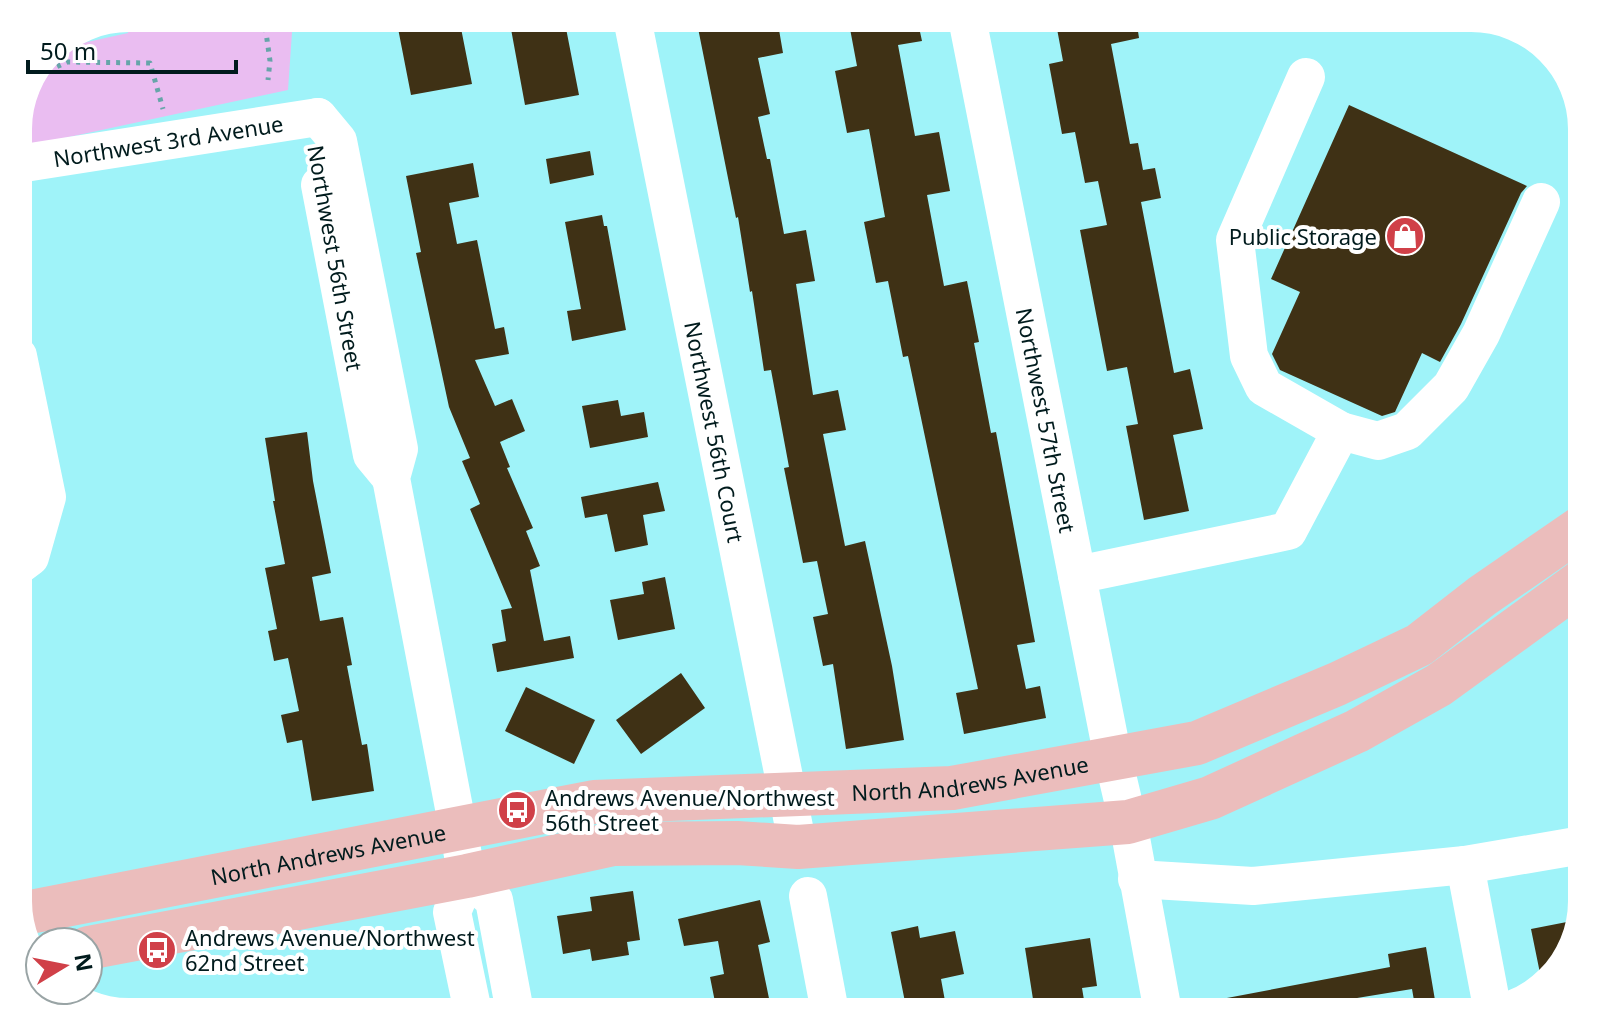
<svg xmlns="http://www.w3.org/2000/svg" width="1600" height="1030" viewBox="0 0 1600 1030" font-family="'Noto Sans',sans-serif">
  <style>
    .green { fill: #eabdf1 }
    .building { fill: #3f3115 }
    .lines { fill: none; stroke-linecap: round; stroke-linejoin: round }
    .path { stroke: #66a5a9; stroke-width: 5; stroke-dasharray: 4 6; stroke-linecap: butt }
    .minor { stroke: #fff; stroke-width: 38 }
    .major { stroke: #ebbdbc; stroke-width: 44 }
    .labels { text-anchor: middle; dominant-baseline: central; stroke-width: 8; stroke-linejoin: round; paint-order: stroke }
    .street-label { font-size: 22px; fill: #011b1d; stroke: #fff }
    .poi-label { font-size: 22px; fill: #011b1d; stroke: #fff; text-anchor: start }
  </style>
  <rect width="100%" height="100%" fill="#9ff3f9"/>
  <path class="green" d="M129 18H293L288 90 18 148V122L51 50 128 33 126 19Z"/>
  <path class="building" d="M396 18H459L472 84 411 95Z
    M515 18H564L579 95 525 105 511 29 516 28Z
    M751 18H777L783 53 758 58 770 114 758 117 767 159H770L784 234 806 230 815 281 796 284 813 395 838 390 846 430 823 434 845 546 865 541 892 666 904 740 846 749 833 664 823 666 813 617 828 614 817 561 803 563 784 468 789 467 771 370 764 371 752 291 750 292 738 217 736 218 698 28Z
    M848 18H917L922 41 898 45 915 136 939 132 950 191 927 195 944 286 967 281 979 342 974 343 991 433 996 432 1035 642 1017 645 1026 689 1040 686 1046 718 964 734 956 693 978 689 908 356 903 357 888 281 876 283 864 222 885 217 869 129 847 133 835 71 857 66Z
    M1055 18H1136L1139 38 1111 44 1130 144 1138 143 1143 170 1155 168 1161 198 1141 202 1174 373 1190 369 1203 429 1173 435 1189 511 1144 520 1126 426 1138 424 1127 367 1107 371 1080 230 1107 225 1098 181 1085 183 1075 132 1062 134 1049 64 1063 61Z
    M1349 105 1527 186 1521 193 1461 324 1440 362 1422 353 1395 412 1382 416 1280 370 1272 354 1300 292 1271 279Z
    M590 151 594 175 550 184 546 159Z
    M473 163 479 197 449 203 457 244 477 240 495 329 504 327 509 354 475 360 495 406 512 399 525 431 500 442 510 467 507 468 533 528 526 531 540 566 530 570 544 641 570 636 574 658 497 672 492 644 506 641 501 610 512 608 470 509 480 504 462 461 470 458 449 407 416 253 421 252 406 176Z
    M602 215 604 226H607L626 330 572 341 567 311 581 309 565 222Z
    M618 400 621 416 644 412 648 437 590 448 582 406Z
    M307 432 313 481 331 573 312 577 320 621 343 617 352 665 347 666 362 745 367 744 374 791 312 801 302 740 287 743 281 715 299 711 288 658 274 661 268 631 277 629 265 568 285 564 273 501H275L265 438Z
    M658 482 665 511 643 515 648 545 615 552 607 514 585 518 581 497Z
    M665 577 675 629 618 640 610 600 644 594 642 582Z
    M681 673 705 708 641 754 616 720Z
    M526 687 595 720 574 764 505 731Z
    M633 891 640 940 627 942 629 955 592 961 590 949 563 954 557 916 592 911 590 897Z
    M760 900 770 942 758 945 771 1008 750 1012H717L710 977 724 974 718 941 684 946 678 919Z
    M1577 920 1564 962 1542 983 1531 929Z
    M918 926 920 938 955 931 964 974 941 979 947 1012H907L891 932Z
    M1090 938 1097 986 1082 988 1086 1012H1035L1025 948Z
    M1426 947 1437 1012H1416L1412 989 1351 999 1353 1012H1212L1211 1001 1390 967 1388 954Z"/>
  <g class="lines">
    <path class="path" d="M264 18 270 61 268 80
      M39 75 67 62 150 63 163 109"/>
    <g class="minor">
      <path id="s1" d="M632 18 798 847"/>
      <path id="s2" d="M967 18 1113 758 1128 822 1163 1012"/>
      <path d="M318 117 338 141 399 449 391 478 467 876"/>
      <path id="s3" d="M18 164 318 117"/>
      <path d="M320 185 372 455 391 478"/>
      <path d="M18 356 47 497 30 557 18 566"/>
      <path d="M1341 431 1378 441 1407 431 1451 387 1481 334 1541 202"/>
      <path d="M1077 575 1288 531 1341 431 1264 387 1249 356 1235 240 1306 77"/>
      <path d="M1465 865 1492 1007"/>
      <path d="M467 876 494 900 515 1012"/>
      <path d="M467 876 452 912 473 1012"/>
      <path d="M1137 879 1253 886 1465 865 1582 845"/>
      <path d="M808 896 830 1012"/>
    </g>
    <g class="major">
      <path id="s4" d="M20 914 594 802 952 788 1197 743 1337 684 1419 645 1482 596 1582 527"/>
      <path d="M88 948 467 876 613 844 737 843 798 847 1128 822 1210 798 1357 731 1439 685 1582 581"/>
      <path d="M35 959 40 958"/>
    </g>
  </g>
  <defs>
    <g id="shop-disc" transform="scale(2)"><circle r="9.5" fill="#d04048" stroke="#fff"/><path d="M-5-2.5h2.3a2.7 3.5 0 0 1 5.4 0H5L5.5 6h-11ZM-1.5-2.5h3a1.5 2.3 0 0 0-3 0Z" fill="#fff"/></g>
    <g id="bus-disc" transform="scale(2)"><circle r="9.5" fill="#d04048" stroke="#fff"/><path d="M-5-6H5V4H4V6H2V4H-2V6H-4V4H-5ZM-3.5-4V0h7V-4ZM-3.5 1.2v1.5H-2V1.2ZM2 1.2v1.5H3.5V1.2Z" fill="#fff"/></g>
  </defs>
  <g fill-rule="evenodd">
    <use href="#shop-disc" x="1405" y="236"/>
    <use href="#bus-disc" x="517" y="810"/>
    <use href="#bus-disc" x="157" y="950"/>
  </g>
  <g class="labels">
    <g class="street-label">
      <text stroke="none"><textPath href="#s3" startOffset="152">Northwest 3rd Avenue</textPath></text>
      <text transform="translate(336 258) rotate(80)">Northwest 56th Street</text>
      <text stroke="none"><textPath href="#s2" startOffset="410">Northwest 57th Street</textPath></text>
      <text stroke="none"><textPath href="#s1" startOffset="422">Northwest 56th Court</textPath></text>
      <text stroke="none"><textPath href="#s4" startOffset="962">North Andrews Avenue</textPath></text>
      <text stroke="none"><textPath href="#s4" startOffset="314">North Andrews Avenue</textPath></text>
    </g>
    <g class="poi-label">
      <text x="1377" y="236" text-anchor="end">Public Storage</text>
      <text x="545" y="797">Andrews Avenue/Northwest<tspan x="545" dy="25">56th Street</tspan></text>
      <text x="185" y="937">Andrews Avenue/Northwest<tspan x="185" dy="25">62nd Street</tspan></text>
    </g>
  </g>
  <path d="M0 0H1600V1030H0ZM129 32H1471A97 97 0 0 1 1568 129V901A97 97 0 0 1 1471 998H129A97 97 0 0 1 32 901V129A97 97 0 0 1 129 32Z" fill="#fff" fill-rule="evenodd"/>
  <g transform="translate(64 966) rotate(80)"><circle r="38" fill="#ffffff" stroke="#99a4a5" stroke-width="2"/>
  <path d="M0-6L14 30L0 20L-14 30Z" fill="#d04048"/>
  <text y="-12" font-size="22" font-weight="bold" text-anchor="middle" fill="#011b1d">N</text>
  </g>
  <path d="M28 60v12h208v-12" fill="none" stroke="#011b1d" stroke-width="4"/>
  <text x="40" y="60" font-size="24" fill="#011b1d" stroke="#ffffff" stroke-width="6" paint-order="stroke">50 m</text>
</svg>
